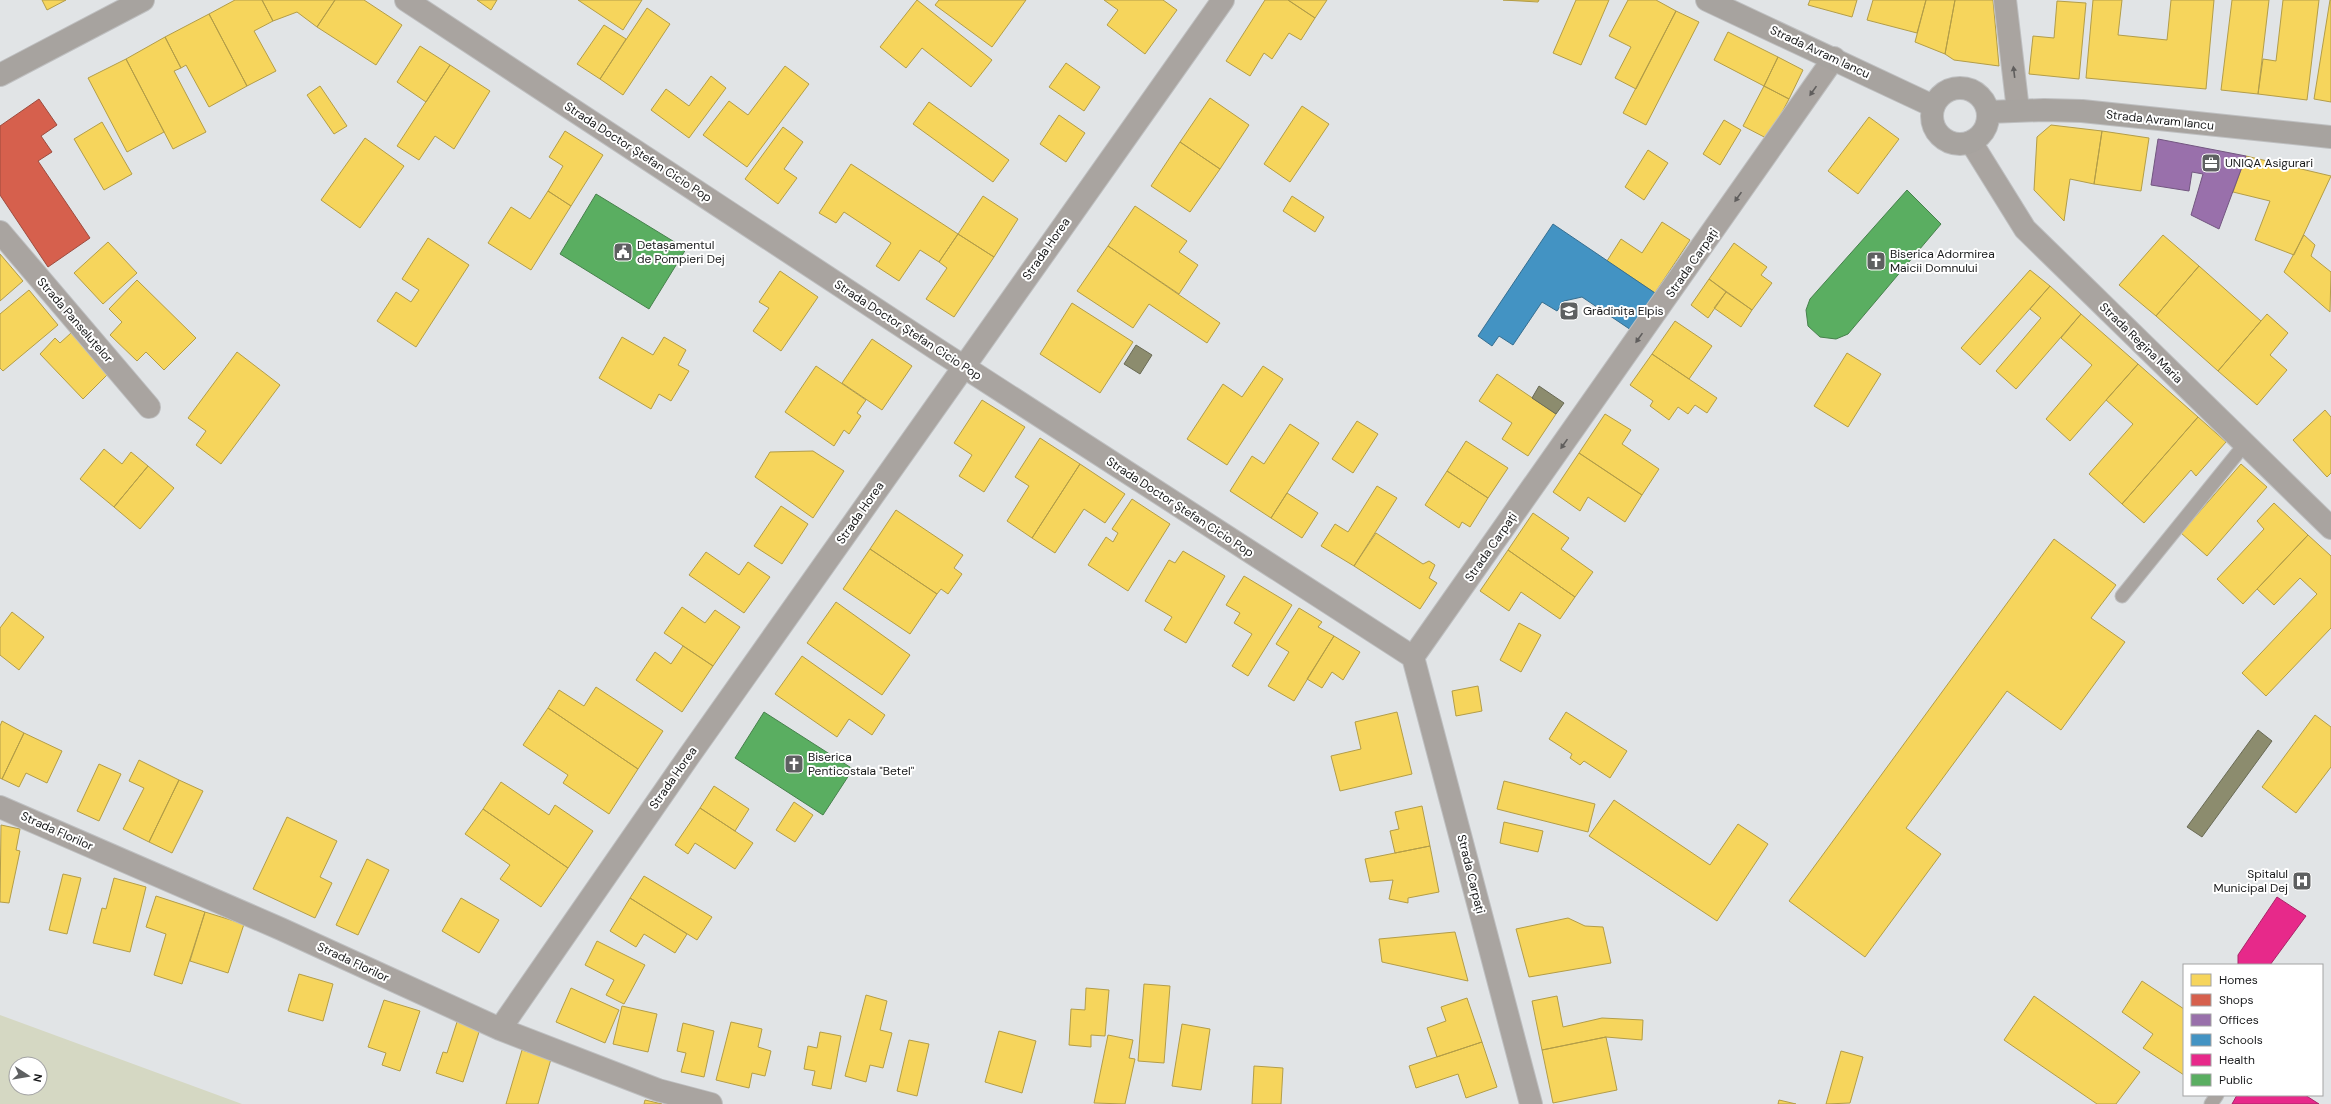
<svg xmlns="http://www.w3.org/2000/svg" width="2331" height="1104" viewBox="0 0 2331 1104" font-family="'DM Sans',sans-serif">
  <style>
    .green { fill: #d5d8c3; fill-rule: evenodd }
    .homes { fill: #f6d55c; stroke: #b39d48 }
    .shops { fill: #d6604d; stroke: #9d4b3e }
    .offices { fill: #9970ab; stroke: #725680 }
    .schools { fill: #4393c3; stroke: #366e90 }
    .health { fill: #e7298a; stroke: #a92468 }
    .public { fill: #5aae61; stroke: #46814c }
    .industry { fill: #8c8c6e; stroke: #696a55 }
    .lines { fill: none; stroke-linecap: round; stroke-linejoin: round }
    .service-casing { stroke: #bebfc0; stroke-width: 15 }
    .minor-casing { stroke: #bebfc0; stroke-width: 24 }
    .tertiary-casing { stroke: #bebfc0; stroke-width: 24 }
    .secondary-casing { stroke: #bebfc0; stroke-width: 24 }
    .service { stroke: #a9a4a0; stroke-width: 13 }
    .minor { stroke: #a9a4a0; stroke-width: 22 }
    .tertiary { stroke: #a9a4a0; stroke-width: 22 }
    .secondary { stroke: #a7a39f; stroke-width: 22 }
    .oneway { fill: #605e5d }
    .labels { text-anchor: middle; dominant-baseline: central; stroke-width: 4; stroke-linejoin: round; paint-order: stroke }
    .street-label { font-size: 12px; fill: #18191a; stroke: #fff }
    .poi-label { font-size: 12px; fill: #18191a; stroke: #fff; text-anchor: start }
  </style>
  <rect width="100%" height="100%" fill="#e1e4e6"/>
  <path class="green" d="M0 1015 242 1104H0ZM16 1064H40V1088H16Z"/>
  <path class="homes" d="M42 0H66L47 10Z
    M235 0H262L273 21 254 31 276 71 247 86 209 14Z
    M262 0H335L317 27 297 12 273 21Z
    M335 0H364L402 25 376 65 317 27Z
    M477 0H497L491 10Z
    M578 0H642L623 30Z
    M917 0 992 60 971 87 922 48 906 68 880 47Z
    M939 0H1026L992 47 935 5Z
    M1104 0H1163L1177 10 1145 54 1107 25 1118 10Z
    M1265 0H1288L1315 18 1301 40 1289 33 1272 59 1264 53 1250 76 1226 61Z
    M1288 0H1327L1315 18Z
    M1503 0H1539L1538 2Z
    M1576 0H1609L1581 65 1553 53Z
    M1628 0H1656L1676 11 1636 89 1615 78 1631 47 1609 36Z
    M1810 0H1857L1852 17 1808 5Z
    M1873 0H1926L1917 33 1867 20Z
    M1926 0H1955L1945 54 1915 42Z
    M1955 0H1993L1999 66 1954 60 1945 54Z
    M2093 0H2122L2118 35 2167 40 2171 0H2214L2206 89 2086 78Z
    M2232 0H2269L2258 94 2221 90Z
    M2283 0H2319L2307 100 2258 94 2263 59 2276 61Z
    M2330 0H2331V102L2314 99Z
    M2057 1 2086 3 2079 79 2029 74 2033 36 2054 38Z
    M647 8 670 24 623 95 600 79Z
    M1676 11 1699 22 1646 125 1623 113Z
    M209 14 247 86 209 107 186 65 181 68 165 37Z
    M604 25 626 39 600 79 577 64Z
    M1728 32 1778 57 1764 86 1714 60Z
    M165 37 181 68 174 71 206 132 173 149 126 59Z
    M420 46 450 65 426 102 397 82Z
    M1778 57 1803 70 1789 99 1764 86Z
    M126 59 164 132 127 152 88 78Z
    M1066 63 1100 87 1084 111 1049 87Z
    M450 65 490 91 454 149 435 136 419 160 397 146Z
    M785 66 809 84 747 167 703 135 729 101 748 115Z
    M711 76 726 88 689 138 651 110 666 89 689 106Z
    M320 86 347 126 334 134 307 95Z
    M1764 86 1789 99 1768 139 1743 126Z
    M1210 98 1249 125 1220 169 1180 142Z
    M929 102 1009 160 993 182 913 124Z
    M1302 106 1329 124 1290 182 1264 164Z
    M1059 115 1085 133 1066 162 1040 144Z
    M1869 117 1899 139 1858 194 1828 171Z
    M1724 120 1741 130 1720 165 1703 154Z
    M102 122 132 174 104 190 74 139Z
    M2051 125 2102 131 2094 184 2070 179 2064 221 2034 190 2037 137Z
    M783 127 803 142 784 169 797 178 778 204 745 179Z
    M565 131 603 155 571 206 548 191 563 166 549 157Z
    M2102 131 2149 138 2141 191 2094 184Z
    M365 138 404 166 360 228 321 200Z
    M1180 142 1220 169 1190 212 1151 186Z
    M1648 150 1668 163 1644 200 1625 187Z
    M2246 156 2331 176 2294 255 2255 240 2270 201 2233 192Z
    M851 164 958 234 939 262 920 250 899 281 876 266 891 243 844 212 836 223 819 213Z
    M548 191 571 206 531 270 488 243 511 207 530 219Z
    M983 196 1018 219 994 257 958 234Z
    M1292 196 1324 217 1315 232 1283 211Z
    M1135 206 1187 241 1179 252 1198 265 1179 294 1108 246Z
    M1662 222 1690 240 1655 293 1607 261 1621 239 1642 253Z
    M958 234 994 257 954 317 926 299 947 268 939 262Z
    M2163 235 2199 266 2156 316 2119 285Z
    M2304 235 2315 245 2311 256 2331 272 2330 312 2284 272Z
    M428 238 469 265 416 347 377 321 396 292 411 302 419 290 402 279Z
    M108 242 137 273 103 304 74 273Z
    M1734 243 1767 267 1761 275 1772 283 1752 310 1709 279Z
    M1108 246 1220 323 1207 343 1149 304 1133 328 1077 291Z
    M0 254 23 281 0 301Z
    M2199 266 2261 321 2218 371 2156 316Z
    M2030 270 2050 286 1980 365 1961 348Z
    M780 271 818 297 781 351 753 331 769 308 759 302Z
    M1709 279 1726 292 1708 318 1691 305Z
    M137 280 196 338 164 370 146 352 137 361 110 335 122 322 109 309Z
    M2050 286 2081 314 2016 389 1996 371 2041 318 2030 309Z
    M29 290 58 325 3 371 0 368V314Z
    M1726 292 1752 310 1741 327 1714 308Z
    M1072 303 1133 342 1100 393 1040 354Z
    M2081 314 2138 364 2070 441 2046 419 2092 365 2061 338Z
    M2267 314 2288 333 2270 355 2287 370 2257 405 2218 371Z
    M1675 321 1712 346 1689 379 1652 354Z
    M71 333 109 373 83 399 40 354 55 338 60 343Z
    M622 337 653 355 664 337 686 350 678 365 689 371 671 401 659 394 651 409 599 378Z
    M872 339 912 366 882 410 842 383Z
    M237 352 280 385 221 464 196 445 206 431 188 418Z
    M1847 353 1881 374 1848 427 1814 406Z
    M1652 354 1717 398 1707 413 1695 405 1688 414 1678 407 1669 420 1650 406 1653 401 1630 385Z
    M2138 364 2198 417 2122 504 2089 474 2133 424 2106 400Z
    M816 366 866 400 857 413 861 416 849 434 844 430 834 446 785 412Z
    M1263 366 1283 379 1227 465 1187 439 1223 384 1242 397Z
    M1497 374 1556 414 1528 456 1502 439 1512 423 1479 401Z
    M982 400 1025 427 984 492 959 476 972 455 954 443Z
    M2325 410 2331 417V473L2327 477 2293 440Z
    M1605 414 1631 430 1622 444 1659 469 1642 495 1579 453Z
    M2198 417 2226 442 2196 476 2191 470 2144 523 2122 504Z
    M1357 421 1378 434 1353 473 1332 459Z
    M1290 424 1319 443 1271 518 1230 491 1252 456 1264 464Z
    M1040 438 1080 464 1032 538 1007 521 1029 486 1015 477Z
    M1466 441 1508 468 1488 498 1447 471Z
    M104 449 122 464 131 452 148 466 114 507 80 479Z
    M813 451 844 471 813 518 755 477 770 452Z
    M1579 453 1642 495 1625 522 1588 497 1580 511 1553 492Z
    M1080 464 1125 494 1105 523 1084 509 1055 553 1032 538Z
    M2241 464 2267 487 2207 556 2181 533Z
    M148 466 174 488 140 529 114 507Z
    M1447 471 1488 498 1470 527 1462 522 1459 528 1425 505Z
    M1377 486 1397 498 1354 566 1321 546 1335 524 1348 532Z
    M1287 493 1318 513 1302 538 1271 518Z
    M1132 499 1170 524 1128 591 1088 565 1106 537 1113 542 1118 533 1112 529Z
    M2274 503 2308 535 2243 604 2217 579 2264 529 2257 521Z
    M781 506 808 524 782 564 754 546Z
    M896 510 963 555 954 568 962 574 948 594 941 589 937 594 870 549Z
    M1533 513 1569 538 1561 549 1593 572 1575 597 1508 550Z
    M1376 533 1423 564 1429 561 1435 565 1429 578 1437 583 1420 609 1354 566Z
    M2308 535 2331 556V628L2266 696 2242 673 2317 594 2300 578 2274 605 2257 589Z
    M2054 539 2116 585 2091 618 2125 642 2061 730 2007 691 1906 828 1941 854 1865 957 1789 901Z
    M870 549 937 594 910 634 843 589Z
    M1508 550 1575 597 1560 619 1521 592 1509 611 1480 591Z
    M1183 551 1225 576 1186 643 1164 630 1172 617 1145 601 1169 560 1175 563Z
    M706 552 739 575 748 562 770 577 744 613 689 575Z
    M1244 576 1292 605 1248 676 1232 666 1252 634 1234 623 1240 613 1226 605Z
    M836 602 910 655 882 695 807 643Z
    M682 607 705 623 715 610 740 627 713 666 664 633Z
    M1299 608 1322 622 1318 627 1334 636 1294 701 1268 686 1289 652 1276 644Z
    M12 612 44 637 19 670 0 655V628Z
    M1519 623 1541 635 1521 672 1500 660Z
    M1334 636 1360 652 1343 680 1332 672 1322 688 1307 679Z
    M683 646 713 666 682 712 636 680 655 652 671 664Z
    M802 656 885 715 872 735 849 719 837 737 775 694Z
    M1478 686 1482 711 1456 716 1452 691Z
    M596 687 663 731 638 769 548 708 559 690 584 706Z
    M548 708 638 769 609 814 563 783 568 775 523 745Z
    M1397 712 1412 774 1340 791 1331 756 1361 749 1355 722Z
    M1566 712 1627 751 1610 778 1584 761 1580 765 1570 758 1572 754 1549 739Z
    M2315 715 2331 727V767L2296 813 2262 787Z
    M2 721 24 733 2 779 0 778V726Z
    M24 733 62 751 47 783 26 773 19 787 2 779Z
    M139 760 179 780 149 842 123 829 144 788 129 781Z
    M99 764 121 774 99 821 77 811Z
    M179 780 203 791 172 853 149 842Z
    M1504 781 1595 804 1588 832 1497 809Z
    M501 782 549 815 555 805 593 831 568 868 483 809Z
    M714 786 749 809 735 831 700 808Z
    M1614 800 1710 865 1738 824 1768 844 1717 921 1589 836Z
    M794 802 813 815 795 842 776 830Z
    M1422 806 1430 846 1395 853 1390 831 1399 829 1395 812Z
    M700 808 753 843 735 869 695 843 688 854 675 845Z
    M483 809 568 868 541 907 500 879 510 865 465 834Z
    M287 817 337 841 320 877 332 883 315 918 253 889Z
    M1504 822 1543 831 1538 852 1500 843Z
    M1 825 20 829 16 850 20 851 9 903 0 902Z
    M1430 846 1439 892 1408 898V903L1389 899 1393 880 1370 882 1365 859Z
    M367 859 389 870 358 935 336 925Z
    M63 874 81 878 67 934 49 930Z
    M644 876 712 917 697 940 630 898Z
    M114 878 146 887 130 952 93 943 102 908 106 909Z
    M156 896 205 912 182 984 154 975 166 934 146 927Z
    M461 898 499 920 479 953 442 931Z
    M630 898 687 934 675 953 644 934 636 947 610 931Z
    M205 912 244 924 228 973 190 961Z
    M1568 918 1585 926 1603 927 1611 963 1529 977 1516 929Z
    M1455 932 1468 981 1382 962 1379 939Z
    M597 941 645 965 624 1004 606 995 614 980 585 965Z
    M299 974 333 984 323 1021 288 1011Z
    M2142 981 2184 1009V1075L2143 1048 2153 1034 2122 1012Z
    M1144 984 1170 986 1164 1063 1138 1061Z
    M571 988 619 1010 605 1043 556 1022Z
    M1086 988 1109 990 1105 1036 1091 1035V1047L1069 1045 1071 1009 1085 1010Z
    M866 995 887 1001 880 1030 892 1033 883 1068 870 1065 866 1082 845 1076Z
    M1557 996 1563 1027 1602 1018 1643 1020 1642 1040 1606 1037 1542 1050 1532 1001Z
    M2034 996 2140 1072 2116 1104H2097L2004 1040Z
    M1467 998 1482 1042 1437 1057 1427 1028 1446 1021 1441 1007Z
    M384 1000 420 1011 400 1071 382 1065 386 1053 368 1047Z
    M622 1006 657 1014 648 1052 613 1044Z
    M457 1022 480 1029 463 1082 436 1073 443 1052 447 1053Z
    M731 1022 762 1029 758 1047 771 1051 765 1076 752 1073 749 1088 716 1080Z
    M683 1023 714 1031 704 1077 681 1072 686 1053 677 1051Z
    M1182 1024 1210 1029 1201 1090 1172 1086Z
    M999 1031 1036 1041 1022 1093 985 1082Z
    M820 1032 841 1036 831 1089 812 1085 815 1071 804 1069 808 1046 817 1048Z
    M1108 1035 1133 1040 1129 1058 1135 1059 1125 1104 1094 1103Z
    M1606 1037 1617 1090 1553 1103 1542 1050Z
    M909 1040 929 1044 917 1096 897 1091Z
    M1482 1042 1497 1087 1466 1098 1458 1074 1416 1088 1409 1066Z
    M522 1050 551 1059 538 1104H506Z
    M1841 1051 1863 1057 1850 1103 1826 1104Z
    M1254 1066 1283 1068 1281 1104H1252Z
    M645 1100 662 1104H644Z
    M1779 1100 1796 1104H1778Z"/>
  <path class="shops" d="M39 99 57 125 41 136 52 152 38 161 90 238 48 267 0 195V126Z"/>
  <path class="offices" d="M2158 139 2246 156 2219 229 2191 215 2203 174 2192 172 2189 191 2151 185Z"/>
  <path class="schools" d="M1553 224 1655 293 1631 330 1582 297 1564 301 1557 311 1542 302 1513 345 1499 336 1492 346 1478 336Z"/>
  <path class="health" d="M2277 897 2306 916 2270 965H2238V955Z
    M2237 1095H2305L2319 1104H2232Z"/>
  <path class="public" d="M1907 190 1941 224 1848 334 1836 339 1820 337 1808 326 1806 310 1810 299Z
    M596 194 686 249 649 309 560 254Z
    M764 712 853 769 823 815 735 758Z"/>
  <path class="industry" d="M1136 345 1152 355 1140 374 1124 364Z
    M1539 386 1564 403 1556 414 1532 398Z
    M2258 730 2272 741 2202 837 2187 827Z"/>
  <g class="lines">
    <g class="service-casing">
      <path id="service" d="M2122 596 2245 444
        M2211 1104 2217 1095"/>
    </g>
    <g class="minor-casing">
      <path id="minor" d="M406 0 938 350 1413 657
        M2005 0 2018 110
        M0 232 149 407
        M1413 657 1834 58
        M1413 657 1531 1104
        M0 807 281 929 500 1029 658 1090 711 1104
        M500 1029 689 756 1223 0"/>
    </g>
    <g class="tertiary-casing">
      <path id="tertiary" d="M1971 142 2025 229 2331 528"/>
    </g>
    <g class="secondary-casing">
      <path id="secondary" d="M1707 0 1933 106
        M0 75 143 0
        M1932 116a28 28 0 1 1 56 0a28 28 0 1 1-56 0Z
        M1988 112 2044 110 2082 111 2331 137"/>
    </g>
    <use href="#service" class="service"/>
    <use href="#minor" class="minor"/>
    <use href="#tertiary" class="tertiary"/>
    <use href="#secondary" class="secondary"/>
  </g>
  <defs><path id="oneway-solid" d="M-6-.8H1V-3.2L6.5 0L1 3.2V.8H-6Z"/></defs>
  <g class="oneway">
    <use href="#oneway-solid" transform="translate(2014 72) rotate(-97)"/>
    <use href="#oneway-solid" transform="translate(1813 91) rotate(125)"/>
    <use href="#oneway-solid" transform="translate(1738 197) rotate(125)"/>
    <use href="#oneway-solid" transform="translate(1639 338) rotate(125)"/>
    <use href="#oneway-solid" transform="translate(1564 444) rotate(125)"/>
  </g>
  <defs>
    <g id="office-square" transform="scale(1)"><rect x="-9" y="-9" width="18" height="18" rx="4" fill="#5e6061" stroke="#fff"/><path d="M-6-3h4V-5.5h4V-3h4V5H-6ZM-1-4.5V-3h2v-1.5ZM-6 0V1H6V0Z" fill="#fff"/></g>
    <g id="civic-square" transform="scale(1)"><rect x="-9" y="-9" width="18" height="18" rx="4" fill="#5e6061" stroke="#fff"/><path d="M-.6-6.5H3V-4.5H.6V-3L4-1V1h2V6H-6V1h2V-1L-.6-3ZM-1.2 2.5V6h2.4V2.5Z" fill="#fff"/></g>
    <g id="church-square" transform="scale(1)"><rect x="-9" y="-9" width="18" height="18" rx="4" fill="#5e6061" stroke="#fff"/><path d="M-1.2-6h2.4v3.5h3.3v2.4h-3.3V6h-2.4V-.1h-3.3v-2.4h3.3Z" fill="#fff"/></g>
    <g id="school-square" transform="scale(1)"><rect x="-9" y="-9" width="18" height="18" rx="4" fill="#5e6061" stroke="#fff"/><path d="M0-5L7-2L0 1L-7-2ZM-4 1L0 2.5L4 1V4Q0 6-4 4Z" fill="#fff"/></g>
    <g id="hospital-square" transform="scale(1)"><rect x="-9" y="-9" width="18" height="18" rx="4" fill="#5e6061" stroke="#fff"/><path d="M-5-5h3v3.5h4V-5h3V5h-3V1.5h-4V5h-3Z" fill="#fff"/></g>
  </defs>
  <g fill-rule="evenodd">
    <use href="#office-square" x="2211" y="163"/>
    <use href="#civic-square" x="623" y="252"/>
    <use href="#church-square" x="1876" y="261"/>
    <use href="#school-square" x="1569" y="311"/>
    <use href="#church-square" x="794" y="764"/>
    <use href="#hospital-square" x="2302" y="881"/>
  </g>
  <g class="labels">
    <g class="street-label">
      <text transform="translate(1820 52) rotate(25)">Strada Avram Iancu</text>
      <text transform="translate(2160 120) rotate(6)">Strada Avram Iancu</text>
      <text transform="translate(638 152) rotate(33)">Strada Doctor Ștefan Cicio Pop</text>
      <text transform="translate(1046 249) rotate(-55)">Strada Horea</text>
      <text transform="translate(1692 263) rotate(-55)">Strada Carpați</text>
      <text transform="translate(75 320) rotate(49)">Strada Panseluțelor</text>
      <text transform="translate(908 330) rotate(33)">Strada Doctor Ștefan Cicio Pop</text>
      <text transform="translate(2141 343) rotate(44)">Strada Regina Maria</text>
      <text transform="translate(1180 507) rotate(33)">Strada Doctor Ștefan Cicio Pop</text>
      <text transform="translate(860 513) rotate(-55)">Strada Horea</text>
      <text transform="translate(1491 547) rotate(-55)">Strada Carpați</text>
      <text transform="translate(673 778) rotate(-55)">Strada Horea</text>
      <text transform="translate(57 831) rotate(24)">Strada Florilor</text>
      <text transform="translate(1471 874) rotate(76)">Strada Carpați</text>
      <text transform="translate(353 962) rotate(25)">Strada Florilor</text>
    </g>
    <g class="poi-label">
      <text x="2225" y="163">UNIQA Asigurari</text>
      <text x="637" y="245">Detașamentul<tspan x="637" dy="14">de Pompieri Dej</tspan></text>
      <text x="1890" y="254">Biserica Adormirea<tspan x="1890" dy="14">Maicii Domnului</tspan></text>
      <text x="1583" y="311">Grădinița Elpis</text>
      <text x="808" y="757">Biserica<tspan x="808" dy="14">Penticostala "Betel"</tspan></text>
      <text x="2288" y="874" text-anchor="end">Spitalul<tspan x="2288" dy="14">Municipal Dej</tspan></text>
    </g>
  </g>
  <rect x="2183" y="964" width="140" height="132" fill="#ffffff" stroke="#a3a3a3"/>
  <rect x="2191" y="974" width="20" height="12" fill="#f6d55c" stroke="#a3a3a3"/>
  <text x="2219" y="984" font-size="12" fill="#18191a">Homes</text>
  <rect x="2191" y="994" width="20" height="12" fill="#d6604d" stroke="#a3a3a3"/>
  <text x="2219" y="1004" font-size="12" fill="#18191a">Shops</text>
  <rect x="2191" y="1014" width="20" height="12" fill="#9970ab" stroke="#a3a3a3"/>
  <text x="2219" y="1024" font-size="12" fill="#18191a">Offices</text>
  <rect x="2191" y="1034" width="20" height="12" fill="#4393c3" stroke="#a3a3a3"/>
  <text x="2219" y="1044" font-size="12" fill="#18191a">Schools</text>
  <rect x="2191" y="1054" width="20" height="12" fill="#e7298a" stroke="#a3a3a3"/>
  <text x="2219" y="1064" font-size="12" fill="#18191a">Health</text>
  <rect x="2191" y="1074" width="20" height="12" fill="#5aae61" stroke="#a3a3a3"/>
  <text x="2219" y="1084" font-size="12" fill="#18191a">Public</text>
  <g transform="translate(28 1076) rotate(102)"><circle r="19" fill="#ffffff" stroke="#a3a3a3"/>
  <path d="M0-3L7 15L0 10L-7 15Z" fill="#5e6061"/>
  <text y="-6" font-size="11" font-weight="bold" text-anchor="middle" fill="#18191a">N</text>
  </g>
</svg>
